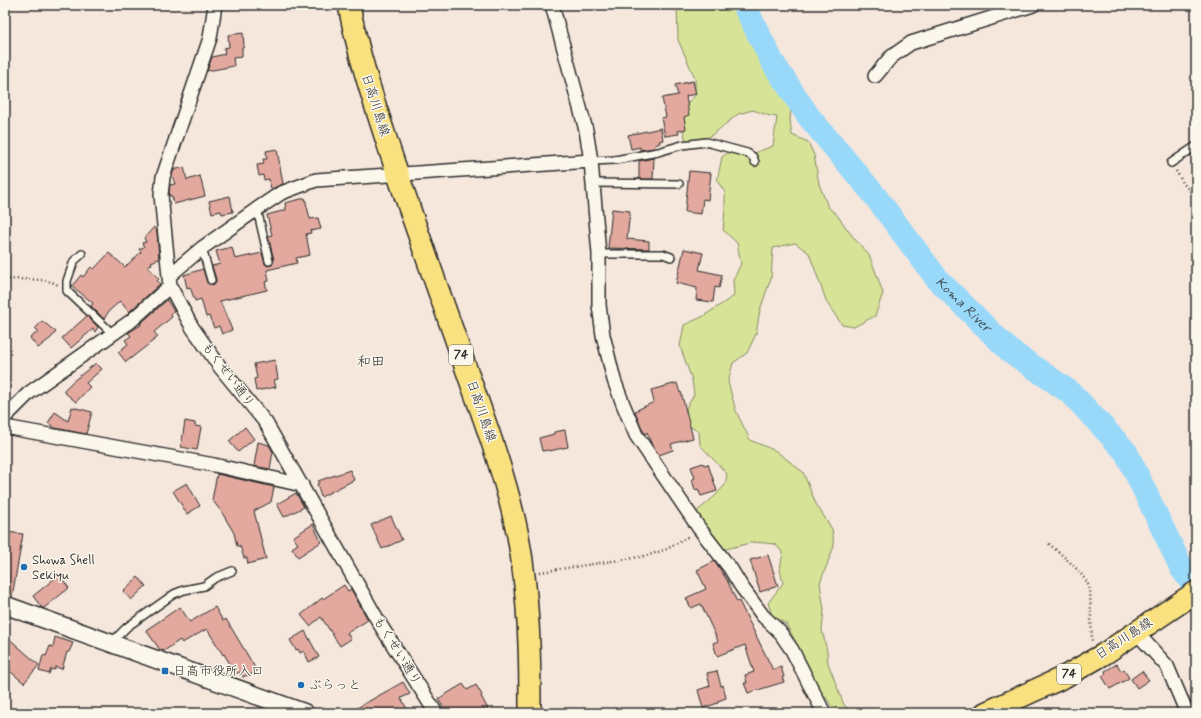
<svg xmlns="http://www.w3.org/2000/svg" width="1201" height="718" viewBox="0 0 1201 718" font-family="Mynerve,'Klee One',sans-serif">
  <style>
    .green { fill: #d7e497; stroke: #818861 }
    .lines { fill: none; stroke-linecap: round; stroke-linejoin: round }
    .river { stroke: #98d8f9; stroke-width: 24 }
    .building { fill: #e3a99f; stroke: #2b2b2b }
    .service-casing { stroke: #2b2b2b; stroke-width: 10 }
    .minor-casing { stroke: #2b2b2b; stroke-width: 16 }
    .tertiary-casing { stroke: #2b2b2b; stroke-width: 20 }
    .primary-casing { stroke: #2b2b2b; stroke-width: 24 }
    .path { stroke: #2b2b2b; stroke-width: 2.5; stroke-dasharray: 1 3; stroke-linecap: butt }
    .service { stroke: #fbf7ec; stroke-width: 7 }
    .minor { stroke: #fbf7ec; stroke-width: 13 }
    .tertiary { stroke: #fbf7ec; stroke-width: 17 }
    .primary { stroke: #fae180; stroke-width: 21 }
    .poi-dot { fill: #1f6fb2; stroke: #fbf7ec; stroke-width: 1.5 }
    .labels { text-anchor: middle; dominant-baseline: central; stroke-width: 3; stroke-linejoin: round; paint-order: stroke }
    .shield { fill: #fbf7ec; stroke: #696865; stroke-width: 1 }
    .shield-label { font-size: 12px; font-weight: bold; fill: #2b2b2b }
    .street-label { font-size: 13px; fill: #2b2b2b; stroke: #fbf7ec }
    .poi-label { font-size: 13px; fill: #2b2b2b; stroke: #fbf7ec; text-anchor: start }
    .water-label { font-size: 14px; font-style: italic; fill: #46565e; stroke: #fbf7ec }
    .neighbourhood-label { font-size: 14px; fill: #2b2b2b; stroke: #fbf7ec }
  </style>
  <rect width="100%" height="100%" fill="#f6e7dd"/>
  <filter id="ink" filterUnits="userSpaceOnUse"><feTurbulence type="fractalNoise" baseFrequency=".025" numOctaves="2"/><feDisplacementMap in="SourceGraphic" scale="8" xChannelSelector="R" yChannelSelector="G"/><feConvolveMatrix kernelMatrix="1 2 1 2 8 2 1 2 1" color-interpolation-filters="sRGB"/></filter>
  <g filter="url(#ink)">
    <path class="green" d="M677 5H752L759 13 761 23 758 45 771 68 785 90 791 109 790 120 792 135 808 142 814 155 819 184 828 207 837 215 853 237 869 255 876 273 883 293 875 316 854 327 842 325 827 303 809 253 795 243 773 248 771 278 760 310 756 334 747 353 733 363 728 382 736 411 750 440 776 451 803 472 816 504 832 529 834 546 820 583 824 610 822 630 827 651 828 663 844 705 854 713H835L827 699 818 688 807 663 786 624 772 615 768 603 783 583 780 569 783 553 775 544 754 542 726 549 716 545 696 512 714 497 725 485 727 474 700 445 699 432 689 426 686 408 694 395 692 380 680 346 684 325 702 317 734 296 733 280 741 264 737 243 723 230 725 210V192L717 181 722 157 730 151 746 156 773 146 777 117 770 116 753 110 738 114 712 135 702 141 686 142 680 116 687 103 695 96V78L678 40Z"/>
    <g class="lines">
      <path class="river" id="s1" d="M744 5 773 63 809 117 872 192 938 280 1010 351 1071 393 1126 452 1182 569 1196 588"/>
    </g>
    <path class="building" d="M243 33 244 47H242V57L233 58 234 66 207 71 212 57 225 54 224 48 229 47 228 35Z
      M693 81 696 94 686 96 689 115 684 117 686 129 678 131 679 134 665 136 661 118 666 117 662 98 678 95 675 85Z
      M661 128 663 140 659 141 660 143 655 145 654 148 640 150V147L631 149 628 135Z
      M277 149 283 184 271 189 269 179 264 180 263 175 259 176 257 165 264 164 263 159H267L266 151Z
      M654 158 653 179H639V161Z
      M184 167 187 180 200 176 205 196 174 204 172 196H170L169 193 170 185 175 184 172 175 174 170Z
      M689 171 711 173 708 200 703 199 701 214 685 212Z
      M230 196 233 212 222 214 221 211 212 213 209 201Z
      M305 198 310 219 318 218 321 229 310 231 311 233 306 234 310 255 296 258 297 263 267 270 269 281 265 282 267 290 220 301 232 330 222 334 219 326 214 328 209 316 206 317 201 299 195 301 190 287 187 288 184 275 203 269 207 283 213 285 216 282V279L212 266 220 264 216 251 232 247 235 259 262 253 265 264 268 266 272 265 274 260 268 236 272 235 267 215 286 210 285 203Z
      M612 209 630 211 627 239 649 241V249L608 248Z
      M154 227 157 232 159 259 151 262 152 264 147 266 159 279 157 281 160 284 129 312 120 301 109 311 104 319 91 306 93 303 72 286 81 275 83 277 91 267 94 269 109 253 125 267 141 252 139 249 144 247 142 243 146 242 144 238Z
      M684 249 703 253 699 270 722 275 719 288 715 287 713 302 696 300 697 288 676 283Z
      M167 300 174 311 170 314 172 317 154 332 158 337 126 362 118 352 128 344 125 340 131 336 128 333 141 325 140 324Z
      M87 316 98 327 95 332 93 329 71 348 62 338Z
      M42 321 56 332 51 338 38 348 30 338 39 331 35 329Z
      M275 360 278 379 274 380 276 387 256 391 254 379 257 378 254 364Z
      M96 363 102 369 86 383 90 387 76 402 63 391 72 382Z
      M677 383 680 393 681 392 693 438 671 444 673 450 659 455 651 443 647 432 645 434 643 431 635 411 654 402 651 390Z
      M72 407 92 412 86 434 55 428 48 423 55 412 68 421Z
      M185 421 195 423V426L201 427 197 450 181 447Z
      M245 427 254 439 238 452 229 441Z
      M565 430 568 447 549 451 548 450 542 451 539 438 554 434V432Z
      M258 442 269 445 273 452 270 469 254 466Z
      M703 463 704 465 708 464 717 491 701 496 698 489 695 490 692 479 695 478 691 467Z
      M350 470 354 480 321 497 317 484 319 483 318 481Z
      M217 474 274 487 271 502 254 511 266 559 248 564 247 558H244L240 546H237L234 533 221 511 212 500Z
      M187 483 200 506 187 514 173 491Z
      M296 493 304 507 284 517 277 504Z
      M391 516 402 540 382 549 371 525Z
      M313 524 321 542 298 557 292 548 298 544 293 537Z
      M7 532 23 534 12 597 5 595V544Z
      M768 555 778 586 760 592 750 560Z
      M715 561 727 580 737 602 739 601 773 670 781 667 784 677 782 678 784 682 748 693 744 683H747L745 675 754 672 745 645 717 656 713 643 718 641 701 604 691 608 686 598 706 589 697 570Z
      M59 575 69 588 44 608H42L33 596Z
      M138 577 146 586 131 600 123 591Z
      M344 585 348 591 351 589 368 620 347 633 351 639 340 646 321 617 310 626 301 615 322 598 323 599Z
      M180 607 190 622 215 607 223 621 226 619 257 671 248 676 247 675 243 677 240 672 236 674 224 654 223 655 207 629 182 643 180 640 164 651 163 649 160 650 146 630Z
      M305 631 319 657 309 662 304 651 300 653 298 649 296 650 290 640Z
      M5 635 39 665 24 683 5 667Z
      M55 637 73 643 69 652H67L62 669 55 667V670L51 669 49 674 39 671 43 655 46 656 50 646 53 647Z
      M1117 664 1121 671 1124 669 1129 678 1110 689 1102 676 1106 674 1105 671Z
      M717 671 721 686 723 685 726 698 718 701V703L703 708 698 690 710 686 707 673Z
      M1142 671 1149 680 1137 688 1131 679Z
      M403 682 410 694 401 698 407 709 400 713H348Z
      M463 684 467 690 476 685 482 695 481 696 490 713H447L438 699Z"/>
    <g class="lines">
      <g class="service-casing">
        <path id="service" d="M591 161 615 160 658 152 682 145 706 142 747 153 753 157 755 162
          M1171 163 1196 146
          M593 183 679 184
          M257 209 269 261
          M202 248 211 280
          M82 254 74 261 67 281V291L113 334
          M599 254H663L671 257
          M111 643 127 627 174 594 184 590 204 586 215 578 232 571"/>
      </g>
      <g class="minor-casing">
        <path id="minor" d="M215 5 210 38 163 177 161 195 170 286 192 327 220 367 266 423 381 626 436 713
          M552 5 586 130 591 161 599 254V305L603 335 614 380 623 404 636 435 699 528 730 568 741 586 763 616 779 631 792 650 824 713
          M875 76 891 57 911 43 1033 5
          M169 276 202 248 257 209 281 193 316 180 591 161
          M5 417 29 393 131 321 170 286
          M5 427 214 465 302 485
          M1136 632 1167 666 1187 713"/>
      </g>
      <g class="tertiary-casing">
        <path id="tertiary" d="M5 605 305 713"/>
      </g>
      <g class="primary-casing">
        <path id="primary" d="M349 5C358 55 374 102 390 151 415 227 443 302 469 377 488 429 507 482 518 536 529 595 530 654 530 713
          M985 713 1064 677 1104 654 1196 592"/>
      </g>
      <path class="path" d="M1176 171 1183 183 1196 198
        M5 279C21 280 45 277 58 285
        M1049 544C1061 554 1087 575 1090 590L1092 643
        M540 572 646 556 667 549 689 536"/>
      <use href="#service" class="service"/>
      <use href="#minor" class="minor"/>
      <use href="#tertiary" class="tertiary"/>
      <use href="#primary" class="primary"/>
    </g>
  </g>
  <g class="poi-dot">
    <circle cx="24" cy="567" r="4"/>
    <rect x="161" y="667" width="8" height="8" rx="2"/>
    <circle cx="301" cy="685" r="4"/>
  </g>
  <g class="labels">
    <g class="shield">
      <rect x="449" y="345" width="24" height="20" rx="3"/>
      <rect x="1057" y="664" width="24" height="20" rx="3"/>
    </g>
    <g class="shield-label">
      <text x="461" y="355">74</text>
      <text x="1069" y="674">74</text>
    </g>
    <g class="street-label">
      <text transform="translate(375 105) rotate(72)">日高川島線</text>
      <text transform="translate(228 375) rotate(53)">もくせい通り</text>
      <text transform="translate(481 411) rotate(71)">日高川島線</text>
      <text transform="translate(1124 639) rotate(-33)">日高川島線</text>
      <text transform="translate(397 651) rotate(58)">もくせい通り</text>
    </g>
    <g class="poi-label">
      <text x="32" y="560">Showa Shell<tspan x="32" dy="15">Sekiyu</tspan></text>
      <text x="173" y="671">日高市役所入口</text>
      <text x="309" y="685">ぶらっと</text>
    </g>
    <g class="water-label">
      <text stroke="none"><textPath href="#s1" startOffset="373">Koma River</textPath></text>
    </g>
    <g class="neighbourhood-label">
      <text x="371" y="362">和田</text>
    </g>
  </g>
  <rect width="1201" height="718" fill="none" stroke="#fbf7ec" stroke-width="20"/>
  <rect x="10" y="10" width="1181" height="698" fill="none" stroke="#2b2b2b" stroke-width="1.5" filter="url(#ink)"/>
</svg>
